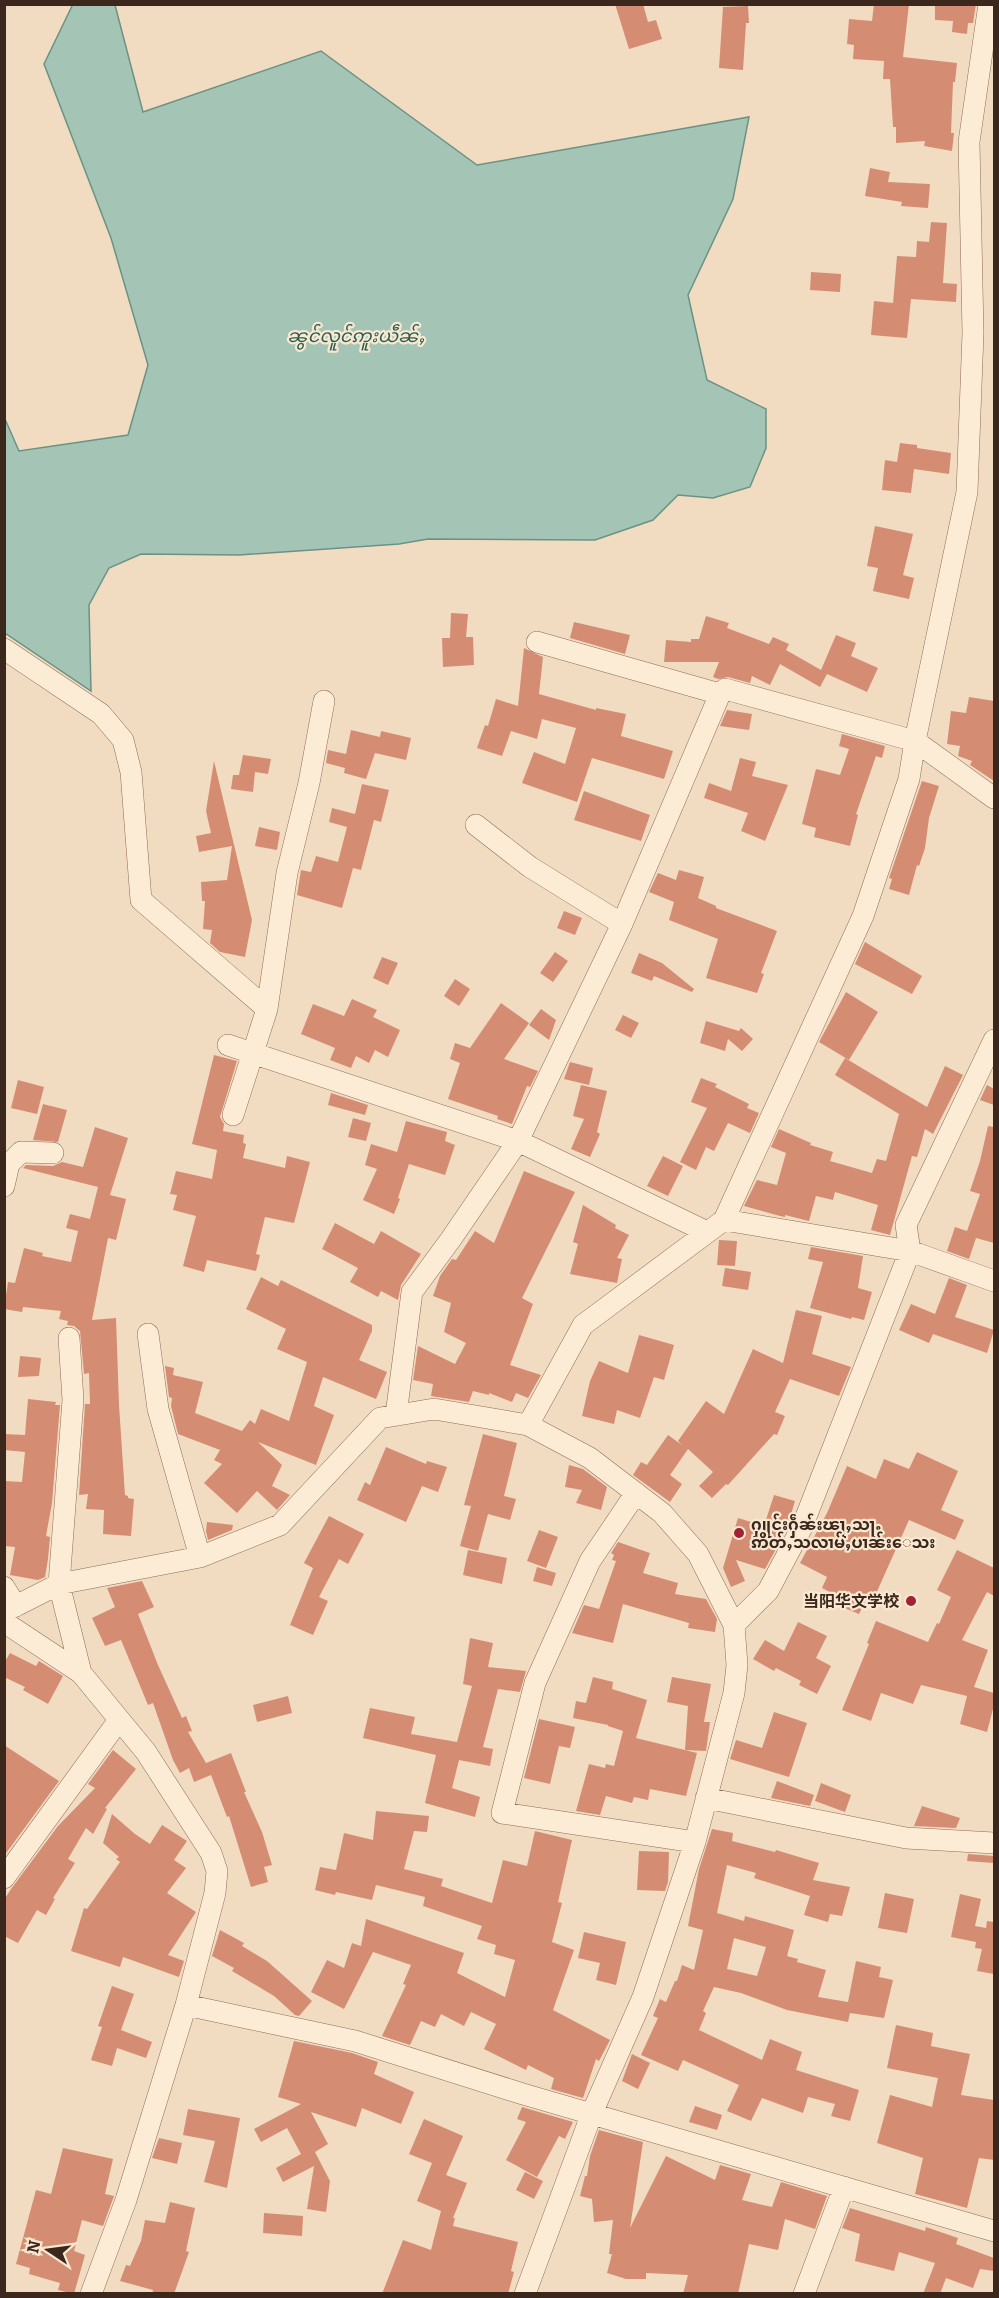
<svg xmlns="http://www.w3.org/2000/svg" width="999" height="2298" viewBox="0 0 999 2298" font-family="Bitter,'Noto Sans SC','Noto Sans Myanmar',serif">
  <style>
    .water { fill: #a4c4b6; stroke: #6a9383; stroke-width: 1.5 }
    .building { fill: #d48d73; fill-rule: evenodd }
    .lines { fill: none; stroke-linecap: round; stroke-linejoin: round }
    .minor-casing { stroke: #8e6c56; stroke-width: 22 }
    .minor { stroke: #fcebd5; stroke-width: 21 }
    .poi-dot { fill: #a22134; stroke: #f9e8d1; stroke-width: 2 }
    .labels { text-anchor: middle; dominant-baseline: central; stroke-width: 4.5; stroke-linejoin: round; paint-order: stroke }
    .poi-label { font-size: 16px; font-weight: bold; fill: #3c271c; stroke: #f9e8d1; text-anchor: start }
    .water-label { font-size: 18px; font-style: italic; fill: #2a5d52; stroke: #f9e8d1 }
  </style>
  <rect width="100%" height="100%" fill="#f2dcc1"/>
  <path class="water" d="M73 4 115 5 143 112 321 51 477 165 749 117 733 199 688 295 707 380 766 409V448L750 487 713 498 678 495 653 520 595 540 428 539 399 544 239 555 141 554 109 568 89 605 91 691 5 633V419L19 451 128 435 148 365 111 238 44 64Z"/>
  <path class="building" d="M615 4H643L648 22 656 20 662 39 629 49Z
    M874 4H909L903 57 957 63 955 82H953L951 133H954L952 151 924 146 925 141 896 143V127H893L890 79H883L884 61 853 59 854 45 847 44 849 19 872 21Z
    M935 4H976L973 23H968L967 34 952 32 953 21 935 20Z
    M748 6 749 23H746L743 70 719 68 723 7Z
    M870 168 890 172 888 182 930 184 928 208 901 206 902 202 865 196Z
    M931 222 947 223 943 283 957 284 956 302 911 299 907 338 871 335 874 301 893 303 897 256 916 257 917 241 929 242Z
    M811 272 841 274 840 292 810 290Z
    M900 443 917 445V448L951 453 949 474 914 469 911 493 882 490 885 460 897 462Z
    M875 526 913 534 903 575 914 578 909 599 873 591 878 568 867 566Z
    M451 613 468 614 466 637H473L474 665 443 667 442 638H450Z
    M706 616 729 623 727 628 769 644 773 637 789 644 786 650 821 670 836 635 856 643 851 656 878 668 867 692 827 674 820 687 780 664 770 685 752 676 750 683 728 677 718 679 713 677 719 662H664L666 640 691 642V639H699Z
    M574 622 630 635 625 654 570 638Z
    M524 648 543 657 539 694 596 710V708L626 714 621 736 673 751 664 779 592 758 577 802 522 783 534 752 565 764 576 728 542 719 537 739 511 731 502 756 477 748 485 725 488 726 496 699 518 706Z
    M969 697 994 701V781L970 765 972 761 958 756 960 746 947 744 951 711 966 713Z
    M727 710 752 714 749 730 720 726Z
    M351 730 380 737 381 731 411 738 406 760 375 753 366 779 344 773 345 768 326 763 328 750 346 754Z
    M842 734 885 746 882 758 876 756 856 814 858 815 850 846 814 837 816 828 802 824 816 769 840 775 849 749 839 746Z
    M243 755 271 759 268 774 255 772 253 792 231 789 233 775H239Z
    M740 758 756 762 752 776 788 785 765 841 741 831 748 813 704 798 709 783 731 791Z
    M214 761 252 920 245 957 220 952 210 943 212 930 203 929 205 901H202L201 882 227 880 232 846 199 852 196 836 211 833 206 811Z
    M922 781 939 786 929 818 925 848 919 866 917 865 909 895 889 889 892 879 889 878Z
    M362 784 389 790 381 822 374 820 361 870 353 868 342 908 297 895 301 870 311 872 316 856 338 862 347 827 329 822 332 808 355 814Z
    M584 791 650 815 641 841 574 820Z
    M259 827 280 832 277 850 255 846Z
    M679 870 704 877 698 898 716 906V908L777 931 761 973 764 974 757 993 706 978 718 939 669 920 674 902 649 892 658 873 676 880Z
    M564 911 582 918 575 935 557 928Z
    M865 942 922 976 912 994 855 964Z
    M555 952 568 961 553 982 540 973Z
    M639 953 662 963 694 989 692 992 654 976 652 981 631 973Z
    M382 957 398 963 388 985 373 978Z
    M455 979 470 989 459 1006 444 996Z
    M846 992 878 1012 849 1060 819 1042Z
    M352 999 377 1010 373 1017 400 1030 388 1057 375 1050 369 1063 356 1056 351 1068 330 1060 335 1048 301 1034 313 1004 344 1016Z
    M501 1003 529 1023 504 1059 538 1071 530 1087 527 1086 512 1124 497 1119 498 1116 448 1099 460 1063 450 1059 455 1043 470 1048Z
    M541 1009 556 1020 549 1040 529 1025Z
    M623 1015 639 1023 631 1038 615 1030Z
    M706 1021 739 1031 741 1028 753 1039 742 1051 728 1039 725 1051 700 1043Z
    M214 1055 237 1061 220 1117 224 1124 223 1131 244 1135 243 1143 246 1144 243 1158 285 1168 287 1156 310 1162 294 1223 265 1217 256 1254 260 1255 256 1271 207 1260 204 1272 183 1266 196 1216 173 1210 177 1195 170 1194 176 1171 212 1179 217 1150 192 1144Z
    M845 1058 927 1107 945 1066 963 1075 933 1134 925 1129 917 1157 912 1156 890 1235 871 1230 878 1205 835 1192 833 1200 816 1196 809 1221 785 1215V1217L780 1216 744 1206 757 1180 777 1185 786 1153 771 1147 779 1129 811 1143 810 1145 833 1152 830 1161 872 1173 877 1159 886 1161 899 1114 835 1075Z
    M570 1062 593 1068 589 1085 564 1079Z
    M701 1078 717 1084 715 1087 749 1104 747 1108 759 1113 750 1133 728 1123 714 1151 706 1147 696 1170 680 1162 707 1108 691 1102Z
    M18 1080 44 1087 37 1114 11 1108Z
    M581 1085 607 1091 597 1132 600 1134 590 1157 571 1149 584 1119 573 1116Z
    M987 1085 994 1089V1105L980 1100Z
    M331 1093 368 1105 365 1115 328 1105Z
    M43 1104 67 1110 58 1142 33 1140Z
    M353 1118 371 1123 366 1141 348 1137Z
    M406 1121 447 1132 445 1141 455 1145 445 1175 409 1164 398 1198 400 1199 394 1214 363 1200 377 1169 365 1165 371 1144 397 1152Z
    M988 1126 994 1127V1243L976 1238 969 1259 947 1251 955 1227 967 1231 980 1194 970 1191 980 1161Z
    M95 1127 128 1138 110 1195 126 1199 116 1240 108 1238 92 1320 116 1318 119 1405 125 1495 128 1496V1498L134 1499 131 1536 103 1534 104 1510 86 1509 88 1494 79 1495 85 1404H90L89 1373 84 1374 80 1331 74 1326 67 1325 68 1321 59 1319 61 1311 23 1307 22 1312 4 1309 8 1282 15 1283 24 1248 43 1253 42 1256 71 1262 78 1231 66 1228 70 1214 90 1219 98 1187 23 1168 26 1165 53 1166 62 1162 83 1167Z
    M663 1156 683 1166 668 1196 647 1186Z
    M524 1171 575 1192 522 1298 533 1304 510 1365 541 1375 528 1398 516 1393 512 1402 489 1393V1395L473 1391 469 1402 431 1396 433 1384 413 1380 418 1346 455 1364 466 1343 444 1332 451 1303 433 1296 440 1276 452 1259 456 1260 475 1231 494 1243Z
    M583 1205 616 1225 615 1228 629 1235 617 1258 622 1259 617 1283 570 1274 578 1244 573 1242Z
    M335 1223 374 1244 381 1231 421 1254 401 1285 398 1300 381 1291 378 1297 350 1282 358 1268 322 1249Z
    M719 1240 737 1241 735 1266 717 1265Z
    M811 1247 863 1256 858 1288 872 1292 864 1320 852 1317 851 1319 810 1308 823 1262 808 1259Z
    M725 1268 751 1272 748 1290 722 1286Z
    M261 1277 278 1286 281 1280 372 1325V1331L359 1360 387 1372 376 1399 323 1377 314 1406 334 1415 316 1465 258 1442 282 1465 272 1486 290 1495 277 1510 257 1491 237 1513 204 1483 222 1464 214 1460 220 1450 178 1434 171 1406 172 1398 169 1397 165 1366 174 1368 173 1375 203 1382 195 1413 242 1431 250 1420 255 1424 261 1409 289 1421 307 1362 277 1349 286 1329 246 1309Z
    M949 1278 967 1285 955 1317 994 1330 987 1353 933 1334 929 1343 899 1330 911 1304 935 1314Z
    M796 1310 822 1316 812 1354 851 1367 839 1396 790 1379 775 1412 785 1416 777 1435 774 1434 728 1485 726 1484 712 1498 699 1486 713 1472 688 1449 670 1475 682 1484 670 1502 633 1475 641 1462 647 1465 668 1435 682 1445 678 1441 706 1401 724 1414 753 1349 783 1363Z
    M639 1335 674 1345 664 1380 654 1377 640 1418 617 1410 614 1424 582 1416 590 1381 599 1361 628 1373Z
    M20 1356 41 1358 39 1376 18 1377Z
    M28 1399 56 1402 55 1405H60L52 1503 46 1536 50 1537 48 1559 45 1577 38 1580 10 1575 15 1547 4 1546V1481L22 1482 25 1452 4 1450V1434L25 1435Z
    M483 1434 517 1443 504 1496 516 1499 510 1520 488 1514 478 1551 460 1546 471 1506 464 1505Z
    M386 1447 426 1464 427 1461 447 1467 438 1492 422 1486 406 1522 357 1500 365 1482 370 1485Z
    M917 1452 958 1471 941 1510 964 1520 955 1540 909 1520 875 1596 869 1594 859 1614 842 1607 845 1600 822 1588 827 1577 800 1563 827 1513 847 1466 876 1479 884 1459 909 1469Z
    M569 1465 583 1469 607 1487 601 1510 576 1503 582 1490 565 1487Z
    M774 1495 795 1501 786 1531 765 1569 736 1560 745 1581 731 1587 723 1568 738 1518 764 1526Z
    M329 1516 364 1534 348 1564 339 1559 319 1597 328 1601 313 1635 290 1625 313 1568 304 1563Z
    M207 1522 233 1525 232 1530 208 1540 206 1531Z
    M539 1530 558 1537 546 1568 527 1561Z
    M618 1542 650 1553 643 1573 678 1583 675 1594 706 1599 717 1619 715 1632 688 1628 689 1623 623 1604 613 1643 572 1633 584 1605 599 1609 616 1561 612 1560 614 1555 611 1553Z
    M468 1550 507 1558 502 1584 463 1575Z
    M957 1550 994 1568V1596L987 1592 962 1640 988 1650 974 1687 994 1693V1705L987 1732 960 1724 967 1696 921 1685 913 1704 881 1693 871 1721 842 1710 869 1644 867 1643 876 1621 928 1642 937 1623 939 1624 951 1597 937 1590Z
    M537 1567 556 1573 552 1586 533 1581Z
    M142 1581 154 1607 138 1614 158 1665 182 1718 186 1716 192 1731 188 1732 206 1763 231 1753 246 1792H244L262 1832 272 1865 264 1867 268 1882 251 1887 229 1816 227 1817 211 1775 194 1782 189 1768 180 1773 173 1760 153 1703 148 1705 121 1640 105 1646 92 1618 115 1607 107 1588Z
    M798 1622 827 1636 816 1658 831 1666 817 1694 799 1685 801 1681 776 1668 774 1671 753 1659 765 1640 784 1651Z
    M470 1638 493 1643 488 1667 526 1671 520 1692 498 1689 483 1747 493 1749 490 1766 459 1760 452 1788 480 1797 475 1817 425 1803 436 1755 363 1738 370 1708 415 1717 411 1734 457 1742 472 1686 463 1684Z
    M10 1653 36 1666 39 1661 63 1676 48 1704 23 1690 25 1687 4 1677V1663Z
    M593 1677 613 1682 612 1689 647 1700 636 1738 697 1753 686 1796 650 1789 648 1800 634 1797 632 1803 606 1796 600 1815 576 1811 589 1764 605 1768 606 1764 614 1766 623 1731 608 1726V1725L573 1718 576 1701 586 1703Z
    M672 1677 711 1684 704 1722H710L706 1751 685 1750 688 1706 667 1702Z
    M288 1696 292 1713 257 1722 253 1705Z
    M774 1712 807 1723 789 1777 730 1759 736 1740 762 1748Z
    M539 1719 575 1727 570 1748 559 1746 550 1784 524 1778Z
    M4 1745 59 1781 4 1856Z
    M113 1750 136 1769 105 1808 107 1809 93 1834 86 1828 68 1859 75 1863 53 1898 55 1899 46 1915 37 1910 18 1943 4 1936V1900L11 1889 58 1826 95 1788 88 1784Z
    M777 1781 814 1795 810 1806 771 1798Z
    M821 1783 851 1795 845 1812 815 1801Z
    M922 1806 960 1818 956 1828 914 1826Z
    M376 1811 429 1816 427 1832 414 1831 404 1869 443 1879 441 1886 492 1903 503 1860 527 1866 535 1831 572 1840 558 1902 562 1903 552 1942 574 1950 553 2010 610 2040 599 2061 596 2059 583 2098 551 2089 554 2078 528 2065 526 2070 484 2049 496 2024 471 2012 464 2026 441 2014 435 2027 421 2021 410 2045 382 2036 406 1985 403 1984 411 1965 373 1952 344 2009 311 1992 327 1960 344 1968 352 1943 361 1946 366 1919 464 1953 457 1973 505 1997 515 1960 494 1954 496 1945 477 1939 482 1926 423 1906 425 1897 376 1885 372 1900 336 1892 335 1895 315 1890 320 1867 336 1870 344 1833 373 1840Z
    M112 1814 135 1834 150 1844 162 1825 187 1841 174 1860 186 1868 167 1893 196 1912 168 1955 184 1961 179 1977 123 1957 120 1967 71 1951 84 1908 87 1909 120 1862 116 1859 119 1857 103 1843Z
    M712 1829 733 1833 732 1841 775 1852 776 1850 819 1863 813 1880 850 1887 842 1916 830 1914 828 1922 804 1915 810 1896 754 1878 756 1873 727 1865 717 1913 744 1921 745 1916 794 1930 787 1956 798 1959 797 1962 826 1970 818 1997 848 2002 856 1961 881 1967 879 1977 893 1980 884 2018 850 2013 848 2022 787 2010 741 1993 714 1987 703 2011 706 2013 699 2030 762 2060 770 2039 802 2052 796 2070 859 2090 850 2121 831 2116 835 2104 808 2097 803 2113 762 2098 751 2121 727 2111 739 2085 683 2060 678 2071 641 2055 658 2018 653 2016 660 1999 666 2002 675 1981H677L682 1965 694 1970 703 1930 688 1926 699 1869ZM734 1938 766 1947 757 1976 727 1969Z
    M639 1851 669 1852 668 1882 665 1891 637 1890Z
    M968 1854 994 1856V1863L967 1861Z
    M885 1893 914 1899 907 1933 878 1928Z
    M960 1894 981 1899 975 1926 986 1928 987 1921 994 1922V1974L977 1971 982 1949 975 1948 976 1942 951 1937Z
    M220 1930 244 1943 242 1946 267 1961 312 2001 299 2016 295 2015 274 1996 232 1971 234 1968 212 1956Z
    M584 1932 626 1942 616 1985 596 1980 600 1963 578 1958Z
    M112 1986 134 1994 121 2030 152 2042 146 2058 117 2048 112 2066 91 2060 102 2027 98 2026Z
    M896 2025 933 2033 931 2046 970 2054 961 2095 994 2100V2160L979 2158 967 2208 915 2194 923 2158 877 2143 890 2095 932 2107 938 2078 887 2068Z
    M294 2041 352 2053 378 2062 374 2074 414 2092 401 2124 362 2108 356 2127 311 2112 328 2144 315 2152 330 2181 326 2212 307 2209 314 2166 283 2182 276 2168 301 2154 287 2128 261 2142 254 2129 301 2104 278 2097Z
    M632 2054 650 2063 638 2089 622 2081Z
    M695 2106 722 2115 717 2130 689 2122Z
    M522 2107 573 2122 565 2139 559 2136 537 2177 506 2160 526 2122 517 2119Z
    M188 2109 240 2118 227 2188 204 2182 215 2141 183 2135Z
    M424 2119 463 2136 446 2175 467 2183 453 2218H455L453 2226 518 2242 511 2271 514 2272 508 2294H382L403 2240 431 2250 441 2211 417 2201 432 2163 409 2154Z
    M599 2130 643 2142 630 2228 666 2156 715 2180 720 2165 751 2174 742 2200 772 2207 781 2182 827 2196 815 2229 785 2219 778 2250 749 2244 738 2294H683L688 2275 646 2273V2279H626L607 2273 612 2254H609L613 2220 594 2222 592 2199 580 2196 585 2176H587L590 2156Z
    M159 2138 182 2143 177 2164 152 2158Z
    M63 2148 113 2159 105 2194 114 2196 103 2226 82 2220 74 2251 85 2255 74 2294 58 2290 60 2283 29 2274 30 2268 16 2264 36 2190 51 2194Z
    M525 2172 543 2181 534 2199 516 2190Z
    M170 2202 195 2208 186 2251 189 2252 174 2294H152L153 2290 120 2281 126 2265 130 2266 141 2241 145 2220 165 2223Z
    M850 2208 925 2231 926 2227 958 2238 956 2244 994 2258V2271L980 2269 973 2288 946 2278 940 2294H923L935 2263 899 2252 894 2271 855 2261 860 2234 842 2228Z
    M264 2213 303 2216 302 2236 263 2233Z"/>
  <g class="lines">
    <g class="minor-casing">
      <path id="minor" d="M537 642 720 694
        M4 649 101 714 123 740 131 772 141 900 267 1009
        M476 825 530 867 622 924
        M228 1045 518 1141 707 1232
        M233 1115 267 1009 287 873 309 783 324 701
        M4 1186 9 1164 21 1152 53 1153
        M724 1220 863 916 909 779 915 741 967 492 973 333 969 142 989 4
        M148 1334 158 1409 200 1557
        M69 1338 73 1400 59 1584 81 1673
        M396 1415 412 1292 451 1239 518 1141 622 924 720 694 725 689 915 741 994 798
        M528 1425 583 1325 724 1220 910 1251 994 1281
        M636 1493 590 1561 535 1683 502 1813 695 1842
        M4 1587 16 1606
        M4 1612 59 1584 200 1557 280 1525 380 1418 434 1409 528 1425 590 1458 662 1513 698 1554 734 1625 737 1665 734 1693 695 1842 643 1997 592 2113 525 2294
        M4 1622 81 1673 146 1752 211 1853 217 1871 215 1893 186 2005 126 2200 91 2294
        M734 1625 768 1591 802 1527 910 1251 906 1225 994 1040
        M706 1798 906 1838 994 1843
        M4 1878 119 1720
        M186 2005 355 2041 523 2094 994 2231
        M804 2294 844 2187"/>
    </g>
    <use href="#minor" class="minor"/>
  </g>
  <g class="poi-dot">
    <circle cx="739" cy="1533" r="6"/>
    <circle cx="911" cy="1601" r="6"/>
  </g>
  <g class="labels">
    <g class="poi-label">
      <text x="751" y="1524">ႁူင်းႁဵၼ်းၽႃႇသႃႇ<tspan x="751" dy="18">ဢိတ်ႇသလၢမ်ႇပၢၼ်းေသး</tspan></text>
      <text x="899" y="1601" text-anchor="end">当阳华文学校</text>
    </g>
    <g class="water-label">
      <text x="356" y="336">ၼွင်လူင်ဢူးယဵၼ်ႇ</text>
    </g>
  </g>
  <rect width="999" height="2298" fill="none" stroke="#3c271c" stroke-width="12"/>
  <g transform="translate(48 2250) rotate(283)" stroke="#f9e8d1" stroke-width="4.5" paint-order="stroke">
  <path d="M0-4.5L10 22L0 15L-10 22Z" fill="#3c271c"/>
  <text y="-9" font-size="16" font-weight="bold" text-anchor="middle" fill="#3c271c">N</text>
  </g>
</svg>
